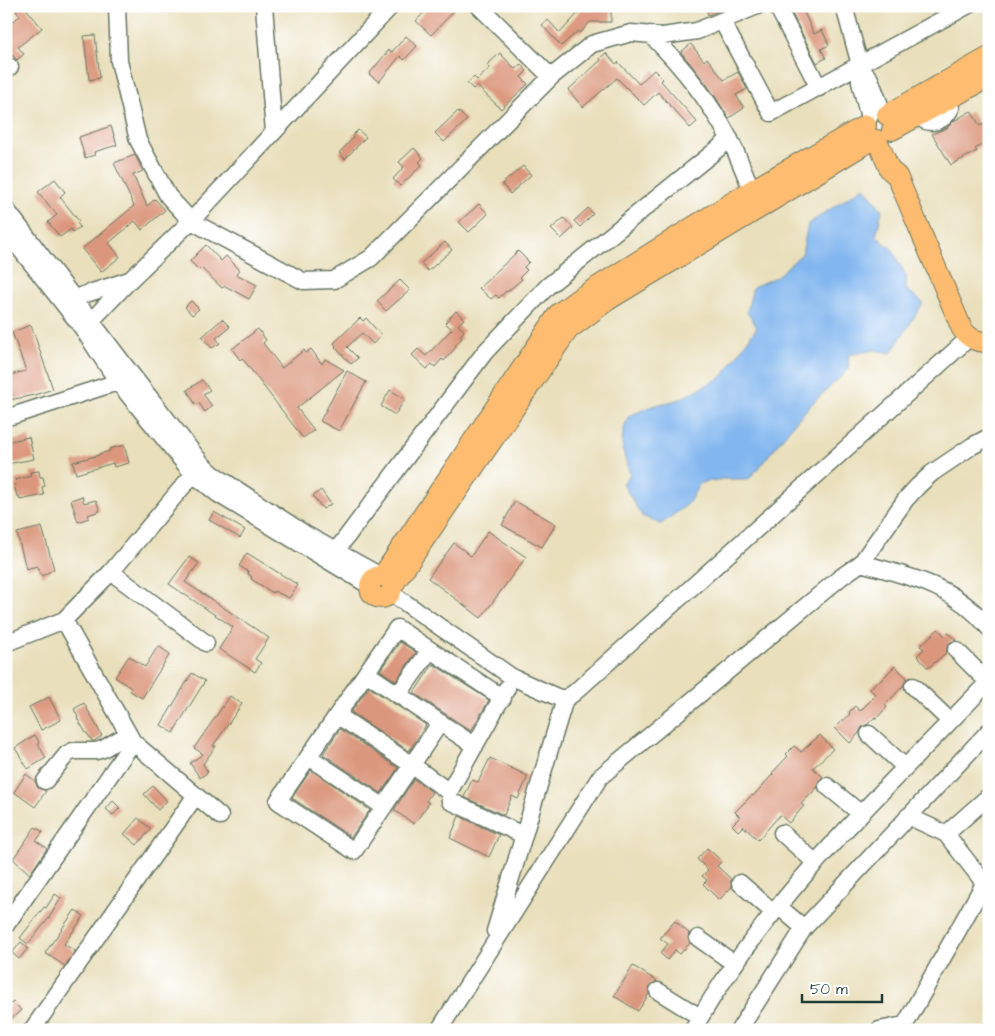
<svg xmlns="http://www.w3.org/2000/svg" width="995" height="1036" viewBox="0 0 995 1036" font-family="'Architects Daughter',sans-serif">
  <style>
    .water { fill: #81b6ef; stroke: #507a92 }
    .building { fill: #db977d }
    .lines { fill: none; stroke-linecap: round; stroke-linejoin: round }
    .minor-casing { stroke: #667663; stroke-width: 19 }
    .major-casing { stroke: #667663; stroke-width: 22 }
    .minor { stroke: #fff; stroke-width: 16 }
    .major { stroke: #febc70; stroke-width: 20 }
  </style>
  <rect width="100%" height="100%" fill="#fff"/>
  <filter id="ink" filterUnits="userSpaceOnUse"><feTurbulence type="fractalNoise" baseFrequency=".02" numOctaves="2"/><feDisplacementMap in="SourceGraphic" scale="10" xChannelSelector="R" yChannelSelector="G"/><feConvolveMatrix kernelMatrix="1 2 1 2 8 2 1 2 1" color-interpolation-filters="sRGB"/></filter>
  <filter id="wash" filterUnits="userSpaceOnUse"><feTurbulence type="fractalNoise" baseFrequency=".0096" numOctaves="4" result="noise"/><feDisplacementMap in="SourceGraphic" scale="20" xChannelSelector="R" yChannelSelector="G"/><feGaussianBlur stdDeviation="1.12" result="paint"/><feColorMatrix in="noise" values="0 0 0 0 0 0 0 0 0 0 0 0 0 0 0 0 0 1.4 0 .05"/><feComposite in="paint" operator="in"/></filter>
  <g filter="url(#wash)">
    <rect width="100%" height="100%" fill="#e9dfbb"/>
    <path class="water" d="M864 187 882 210 876 236 892 249 906 276V289L923 303 891 353 875 350 848 355 849 369C829 388 808 406 791 427 777 445 764 462 749 479H723L700 483 688 504 661 524 642 516 623 484 630 474C622 449 618 441 629 416L652 406 678 400 722 377 757 327 747 312 753 287 776 277 802 254 808 224Z"/>
    <g id="blocks">
      <path class="building" d="M21 6H24L42 28 18 47 24 54 17 60 11 54 6 57V26L20 16 16 11Z
        M430 6H449L454 11 431 35 416 21Z
        M718 6H730L708 15 707 11Z
        M788 6H801L814 34 822 30 829 45 821 49 826 58 817 63Z
        M582 9H611V22H590L580 33 578 31 561 46 542 25 548 20 560 33Z
        M95 35 100 78 89 80 84 36Z
        M406 36 417 46 404 60 400 56 379 82 369 74 389 50 392 52Z
        M691 44 704 61 707 58 724 80 738 72 747 89 736 95 744 108 729 118 711 90 681 52Z
        M500 53 515 69 521 64 527 71 521 77 528 84 501 109 477 86 473 89 467 83 474 77 477 80 490 68 487 65Z
        M606 53 616 64 618 62 639 84 654 70 663 79 661 81 697 122 690 128 658 92 644 105 617 78 583 107 568 90 601 60 600 58Z
        M458 111 467 120 444 142 435 133Z
        M971 111 980 126 983 124 989 133V141L975 149 977 151 951 165 932 134 947 128 954 121Z
        M111 126 117 145 94 152 95 155 85 158 79 137Z
        M358 130 366 137 345 159 339 153 353 138 352 136Z
        M414 148 423 158 419 162 422 165 400 186 393 179 404 167 399 162Z
        M135 155 143 171 133 175 147 206 155 199 165 210 142 230 135 221 109 243 120 257 101 272 82 249 134 206 114 163Z
        M523 166 531 175 510 194 502 184Z
        M55 179 65 192 60 197 79 221 77 223 80 227 73 232 71 229 60 237 48 222 57 215 38 192Z
        M479 204 488 214 469 232 459 222Z
        M588 208 593 214 580 227 574 221Z
        M564 218 573 228 561 239 551 229Z
        M445 242 452 250 428 271 421 263Z
        M206 245 221 261 226 256 240 270 236 274 257 285 249 299 225 286 222 288 201 268 199 270 190 261Z
        M518 251 529 262 524 267 527 270 520 277 522 279 507 292 506 291 499 298 496 295 491 299 479 288Z
        M400 280 410 290 386 311 377 301Z
        M191 301 199 309 192 315 185 307Z
        M456 311 464 319 458 325 464 331 460 336 462 338 455 346 456 347 444 361 442 359 435 367 432 364 427 369 412 355 418 349 426 356 452 329 445 323Z
        M360 318 363 321 366 318 381 335 373 344 362 333 347 347 358 358 351 364 335 347 336 346 334 343Z
        M222 319 230 327 216 338 220 343 212 348 202 337Z
        M31 325 53 389 34 395 10 400 6 385V376L26 371 12 332Z
        M258 329 266 340 263 343 282 368 304 350 306 353 311 349 322 364 325 359 344 370 297 408 314 430 303 438 242 358 240 360 232 349Z
        M347 371 366 382 339 431 320 421Z
        M202 380 210 390 203 394 212 406 205 412 199 403 196 405 187 390Z
        M390 390 405 399 395 415 381 406Z
        M29 437 34 459 7 464 6 442Z
        M124 445 129 463 114 467 113 463 76 474 73 462 99 455V454L110 451 109 449Z
        M39 471 40 477H43L45 486 42 487 44 495 20 500 19 496H17L14 485H16L15 480 31 476 30 472Z
        M321 490 331 504 323 509 313 496Z
        M82 496 84 503 96 500 100 511 88 515 89 518 78 522 71 500Z
        M515 501 556 524 542 547 502 525Z
        M214 512 245 530 240 538 209 520Z
        M42 527 54 569 42 576 37 566 26 569 17 533Z
        M488 531 526 557 481 618 428 578 454 543 471 556Z
        M247 553 298 585 289 598 274 591 273 593 251 579 252 577 248 574 249 572 239 566Z
        M189 557 199 563 185 582 269 638 255 659 261 663 255 672 219 649 233 627 169 584Z
        M938 629 945 636 948 633 956 640 949 643 947 647 946 653 928 668 917 656 924 649 920 646Z
        M400 642 416 652 396 681 380 670Z
        M158 646 170 654 142 698 130 691 131 688 115 677 129 656 145 667Z
        M433 664 489 700 471 731 414 693Z
        M895 666 907 678 903 686 885 705 887 707 876 719 875 717 868 724 862 727 859 733 850 743 835 728 850 714 849 712 855 706 860 711 876 695 870 689 877 681 878 683Z
        M192 673 205 681 173 733 161 725Z
        M369 687 426 725 409 751 351 712Z
        M230 696 242 704 213 746H216L203 764 208 772 200 778 190 763 203 754 194 748Z
        M49 697 61 720 41 730 29 707Z
        M84 703 102 736 94 741H92L87 733H86L77 718 78 717 74 709Z
        M340 729 398 768 381 793 323 754Z
        M35 735 39 742 38 744 46 758 28 769 15 748Z
        M820 735 833 749 813 768 823 777 819 780 817 788 801 804 804 806 789 823 780 815 758 840 743 826 738 831 732 825 740 817 735 812 752 795 753 796 773 774 772 773 788 756 786 754 794 746 801 752Z
        M490 758 528 776 518 799 512 796 504 815 464 797 472 780 478 782Z
        M311 770 370 810 351 837 292 798Z
        M26 774 35 781 38 788 46 791 35 807 14 792Z
        M414 779 432 792 426 801 429 803 414 824 394 810Z
        M153 786 167 801 158 810 144 794Z
        M113 801 120 808 113 815 106 809Z
        M459 816 499 835 489 857 450 838Z
        M138 818 151 829 137 845 124 834Z
        M35 827 43 832 36 841 47 848 30 874 13 859Z
        M707 848 722 861 717 866 731 879V888L719 900 703 884 707 880 702 876 708 870 697 859Z
        M55 894 61 898 49 918 28 944 20 938 44 907 46 908Z
        M75 910 84 916 64 944 75 951 65 966 45 953Z
        M675 921 689 933 688 938 690 943 680 954 675 950 667 960 660 953 668 944 660 938Z
        M21 942 28 948 19 959 12 953Z
        M633 966 657 981 650 985 649 994 638 1011 614 996Z
        M13 1002 21 1010 6 1024V1009Z"/>
    </g>
  </g>
  <g filter="url(#ink)">
    <use href="#blocks" fill-opacity="0" stroke="#667663" stroke-width="1"/>
    <g class="lines">
      <g class="minor-casing">
        <path id="minor" d="M117 6 119 61 138 140 168 196 191 221 303 281 334 280 371 258 551 77 592 44 631 33 663 36 697 31 757 6
          M264 6 274 132
          M479 6 551 77
          M777 6 819 88
          M844 6 860 65V82L869 118
          M722 21 771 113 967 6
          M650 34C682 66 708 98 729 138 740 158 746 181 758 201
          M860 68 870 79 883 113
          M6 70 10 67
          M918 115C929 128 945 121 951 108L949 99
          M6 209 132 375 202 464 213 474 305 534 379 575
          M6 231 81 326 118 382 193 474 218 494 370 586
          M74 298 129 280
          M91 321 131 279 191 221 391 6
          M12 416 118 382
          M336 551 485 352 548 286 730 139
          M861 563C911 577 954 585 989 628
          M111 572 206 643
          M391 593 512 677 557 697 565 699 574 693 969 338
          M64 620 133 742 220 816
          M6 643 64 620 111 572 200 466
          M956 650 988 682
          M366 673 475 746
          M913 686 950 721
          M507 688 449 792 450 801 523 835
          M398 695 430 650
          M337 715 412 765 449 792
          M440 723 354 851 278 801 397 628 503 698
          M869 734 905 767
          M309 757 384 807
          M45 781 67 754 73 751H96L103 749 128 734
          M827 786 860 813
          M908 816 946 834 989 889
          M782 833 816 863
          M946 834 989 796
          M740 883 773 912
          M778 906 804 928
          M6 925 133 742
          M495 931 565 699
          M698 938 735 964
          M658 991 700 1017
          M32 1030 196 795
          M439 1030 600 777 841 577 861 563 906 499 918 486 932 473 972 446 989 437
          M693 1030C769 895 884 792 989 681
          M739 1030 804 928 989 731
          M879 1030 904 1025
          M902 1030 984 884"/>
      </g>
      <g class="major-casing">
        <path id="major" d="M887 115 989 57
          M892 130 989 77
          M877 140 890 170 897 176 962 329C970 339 976 342 989 342
          M383 575 559 313 578 299 752 190 866 125
          M370 587a11 11 0 1 1 22 0a11 11 0 1 1-22 0Z
          M393 585 568 330 608 300 873 139"/>
      </g>
      <use href="#minor" class="minor"/>
      <use href="#major" class="major"/>
    </g>
  </g>
  <rect width="995" height="1036" fill="none" stroke="#fff" stroke-width="25"/>
  <path d="M802 994v8h80v-8" fill="none" stroke="#1f3d34" stroke-width="2.5"/>
  <text x="810" y="994" font-size="15" fill="#1f3d34" stroke="#ffffff" stroke-width="4" paint-order="stroke">50 m</text>
</svg>
